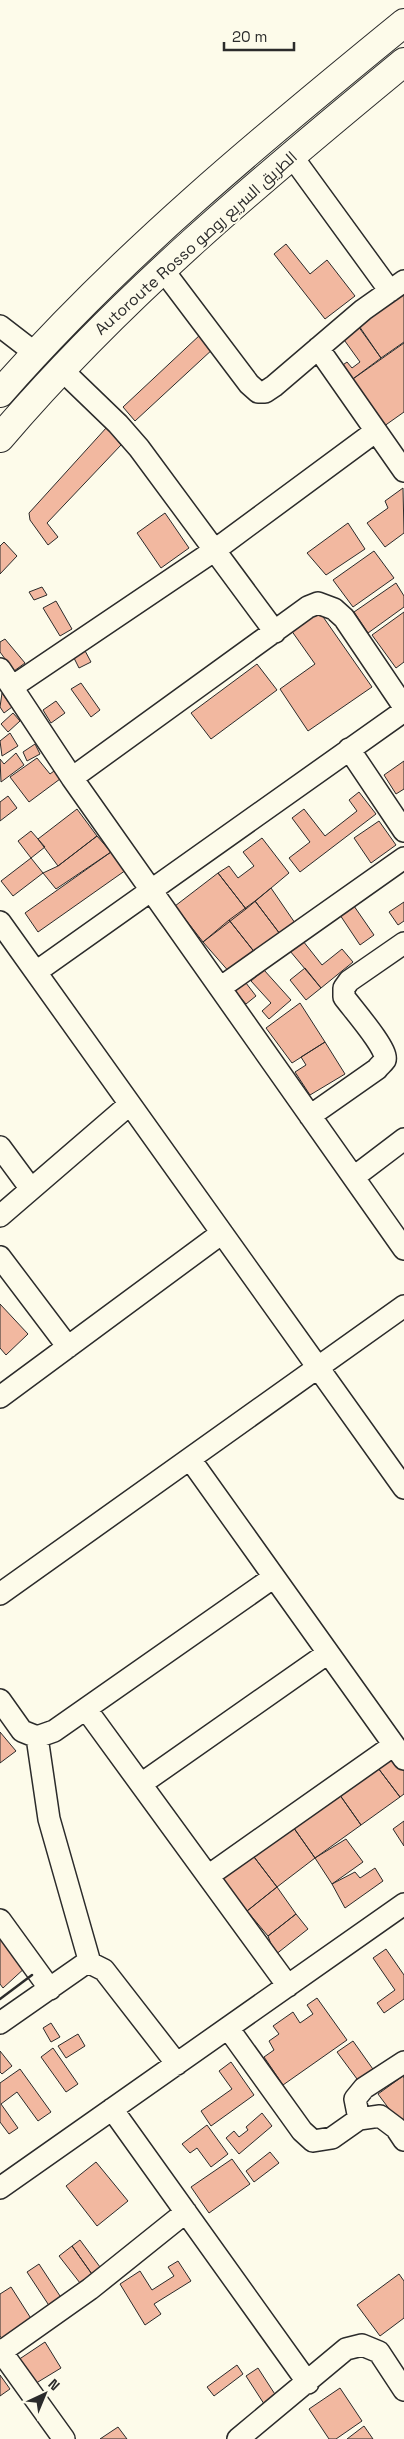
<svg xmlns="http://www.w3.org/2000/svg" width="404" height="2439" viewBox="0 0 404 2439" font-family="'Space Grotesk',Cairo,sans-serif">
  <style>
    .building { fill: #f2b8a0; stroke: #2b2b2b }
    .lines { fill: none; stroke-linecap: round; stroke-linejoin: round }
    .minor-casing { stroke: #2b2b2b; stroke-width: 24 }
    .trunk-casing { stroke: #2b2b2b; stroke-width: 30 }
    .minor { stroke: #fdfbea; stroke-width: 21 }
    .trunk { stroke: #fdfbea; stroke-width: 28 }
    .wall { stroke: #2b2b2b; stroke-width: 2.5 }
    .labels { text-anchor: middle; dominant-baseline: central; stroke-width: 4; stroke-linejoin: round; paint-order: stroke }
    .street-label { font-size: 16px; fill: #2b2b2b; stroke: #fdfbea }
  </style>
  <rect width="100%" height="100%" fill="#fdfbea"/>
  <path class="building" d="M286 244 310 274 327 260 355 296 325 319 274 254Z
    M404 290V342L381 358 357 323Z
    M358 326 381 358 350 381 340 367 347 362 352 368 360 362 342 337Z
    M201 334 214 348 135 421 123 407Z
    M404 343V412L380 429 350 381Z
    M107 427 121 445 47 523 58 537 48 545 30 520 29 513Z
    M403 488 404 533 385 547 367 523 388 508 385 501Z
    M165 513 189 548 161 568 137 533Z
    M348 523 365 549 326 575 307 553Z
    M4 542 17 556 0 574V546Z
    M374 551 394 578 353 607 333 580Z
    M396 583 404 596V607L368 633 354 612Z
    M42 587 47 595 34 600 29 592Z
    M56 601 72 629 60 636 43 608Z
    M319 611 372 687 308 731 280 689 315 664 291 630Z
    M404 612V662L396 668 372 635Z
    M5 639 25 663 14 671 0 652V642Z
    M83 647 91 662 79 668 72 654Z
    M257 664 277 690 211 739 191 713Z
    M81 683 100 710 91 717 71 689Z
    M2 693 12 707 4 713 0 707Z
    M56 701 65 713 51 723 43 710Z
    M13 713 20 721 8 732 1 724Z
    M10 733 18 746 2 756 0 741Z
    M35 744 40 754 27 761 23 752Z
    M16 753 24 765 1 782 0 759 4 764Z
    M37 758 50 774 54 771 60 779 29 802 10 777Z
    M404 761V789L396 794 384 775Z
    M359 792 376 814 300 872 289 858 310 842 292 818 304 809 325 836 357 811 349 800Z
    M8 796 17 808 0 821V802Z
    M77 809 97 836 58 866 38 839Z
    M379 821 396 845 371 863 354 838Z
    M31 831 45 847 31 858 18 841Z
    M97 836 111 852 56 889 43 873 58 866Z
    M262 838 289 873 246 909 218 873 229 866 238 878 254 866 243 852Z
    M111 852 126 870 38 932 25 913Z
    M31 858 43 873 13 896 1 881Z
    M218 873 246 909 203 942 175 906Z
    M271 888 295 923 280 934 255 901Z
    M255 901 280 934 256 954 229 920Z
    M404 902V921L398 925 389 912Z
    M354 906 374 935 360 945 340 915Z
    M229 920 256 954 231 974 203 942Z
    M303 941 322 965 342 949 353 962 321 988 290 951Z
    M305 968 321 988 306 1000 290 980Z
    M264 970 291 1000 269 1019 262 1011 271 1003 251 981Z
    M246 983 256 996 246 1004 235 991Z
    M300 1003 325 1042 292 1063 266 1028Z
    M325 1042 345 1074 310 1095 295 1072 306 1065 301 1057Z
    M0 1304 28 1334 6 1355 0 1348Z
    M0 1732 16 1751 0 1763Z
    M392 1751 404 1767V1794L400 1797 375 1764Z
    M375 1764 400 1797 361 1825 337 1791Z
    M337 1791 361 1825 315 1858 291 1824Z
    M404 1821V1846L393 1829Z
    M291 1824 315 1858 277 1887 251 1853Z
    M346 1839 363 1862 332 1884 315 1858Z
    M251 1853 277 1887 247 1911 220 1876Z
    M375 1868 383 1881 345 1908 332 1884 355 1872 360 1878Z
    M277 1887 296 1914 268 1936 247 1911Z
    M296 1914 308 1929 275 1955 268 1936Z
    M0 1936 27 1966 3 1988 0 1984Z
    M386 1949 404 1975V1999L384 2013 377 2003 395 1990 373 1958Z
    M317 1998 347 2040 283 2085 264 2057 274 2050 269 2041 279 2034 273 2026 293 2012 300 2023 313 2014 307 2005Z
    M51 2023 60 2037 51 2042 43 2028Z
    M78 2034 85 2046 66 2058 58 2046Z
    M353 2041 375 2072 360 2083 337 2052Z
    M53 2048 78 2084 66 2092 41 2057Z
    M0 2051 12 2066 2 2074 0 2072Z
    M231 2062 254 2095 211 2126 201 2111 232 2089 219 2071Z
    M20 2069 51 2112 38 2121 17 2092 1 2104 18 2128 9 2134 0 2122V2083Z
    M403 2076 404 2078V2129L378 2094Z
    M262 2113 272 2126 239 2154 226 2138 234 2131 239 2137 248 2130 246 2127Z
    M207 2125 228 2154 211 2167 197 2148 190 2153 182 2144Z
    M270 2152 279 2163 254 2182 246 2171Z
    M232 2159 250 2184 209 2213 191 2187Z
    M96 2162 128 2201 97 2226 66 2186Z
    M80 2240 103 2271 94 2277 72 2246Z
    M72 2246 94 2277 80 2283 59 2256Z
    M178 2261 191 2281 154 2304 161 2314 145 2325 120 2284 140 2271 152 2290 174 2276 168 2267Z
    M39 2264 62 2299 50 2307 27 2272Z
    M399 2274 404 2281V2318L380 2336 357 2305Z
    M11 2287 32 2320 2 2339 0 2336V2294Z
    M45 2342 61 2368 33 2385 18 2360Z
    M237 2365 243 2374 214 2396 207 2387Z
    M258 2368 280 2402 268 2410 246 2376Z
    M0 2375 10 2389 0 2396Z
    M340 2388 362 2421 336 2439H329L309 2409Z
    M364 2426 373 2439H347Z
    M118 2427 127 2439H100Z"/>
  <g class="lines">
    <g class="minor-casing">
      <path id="minor" d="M291 155 390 291
        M163 270 249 384 258 392H265L274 386 363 310 404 281
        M0 326 35 353
        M318 348 404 471
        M62 370 118 424 139 448 275 632
        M0 669 72 778 404 1249
        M12 687 215 550 376 431
        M349 749 404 831
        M72 778 308 607 318 603 334 609 344 618 404 707
        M0 922 404 1488
        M36 972 404 711
        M220 988 404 858
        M310 1116 377 1069C379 1066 383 1063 385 1060 389 1050 351 1007 344 997V988L349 981 404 943
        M0 1147 31 1189
        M354 1177 404 1139
        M0 1216 130 1104
        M0 1257 68 1347
        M0 1397 222 1233
        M190 1459 404 1759
        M0 1594 404 1306
        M0 1700 22 1731 37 1737 54 1731 274 1577
        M86 1709 288 1986
        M37 1737 49 1819 90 1963
        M141 1784 328 1653
        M208 1876 394 1745
        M0 1920 50 1989
        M0 2023 83 1965 90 1963 104 1970 177 2064
        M228 2028 302 2131 313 2141 332 2138 359 2119 380 2116 396 2128 404 2140
        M112 2109 308 2383
        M359 2119 355 2099 364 2088 404 2062
        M0 2188 404 1904
        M0 2350 64 2439
        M1 2352 90 2289 186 2212
        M238 2439 346 2349 362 2345 379 2352 404 2390"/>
    </g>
    <g class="trunk-casing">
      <path id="trunk" d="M0 393C121 255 263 138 404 23
        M0 438C120 297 262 179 404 62"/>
    </g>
    <use href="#minor" class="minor"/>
    <use href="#trunk" class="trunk"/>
    <path class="wall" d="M0 1999 32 1975"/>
  </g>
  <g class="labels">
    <g class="street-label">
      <text transform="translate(196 243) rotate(-42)">Autoroute Rosso الطريق السريع روصو</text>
    </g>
  </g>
  <g transform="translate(45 2394) rotate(44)" stroke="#fdfbea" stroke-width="4" paint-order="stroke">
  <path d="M0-4L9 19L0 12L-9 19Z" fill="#2b2b2b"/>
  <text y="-8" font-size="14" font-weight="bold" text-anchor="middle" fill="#2b2b2b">N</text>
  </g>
  <path d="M224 42v8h70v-8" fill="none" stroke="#2b2b2b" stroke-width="2.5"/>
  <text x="232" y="42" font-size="15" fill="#2b2b2b" stroke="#fdfbea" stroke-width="4" paint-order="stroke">20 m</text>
</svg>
